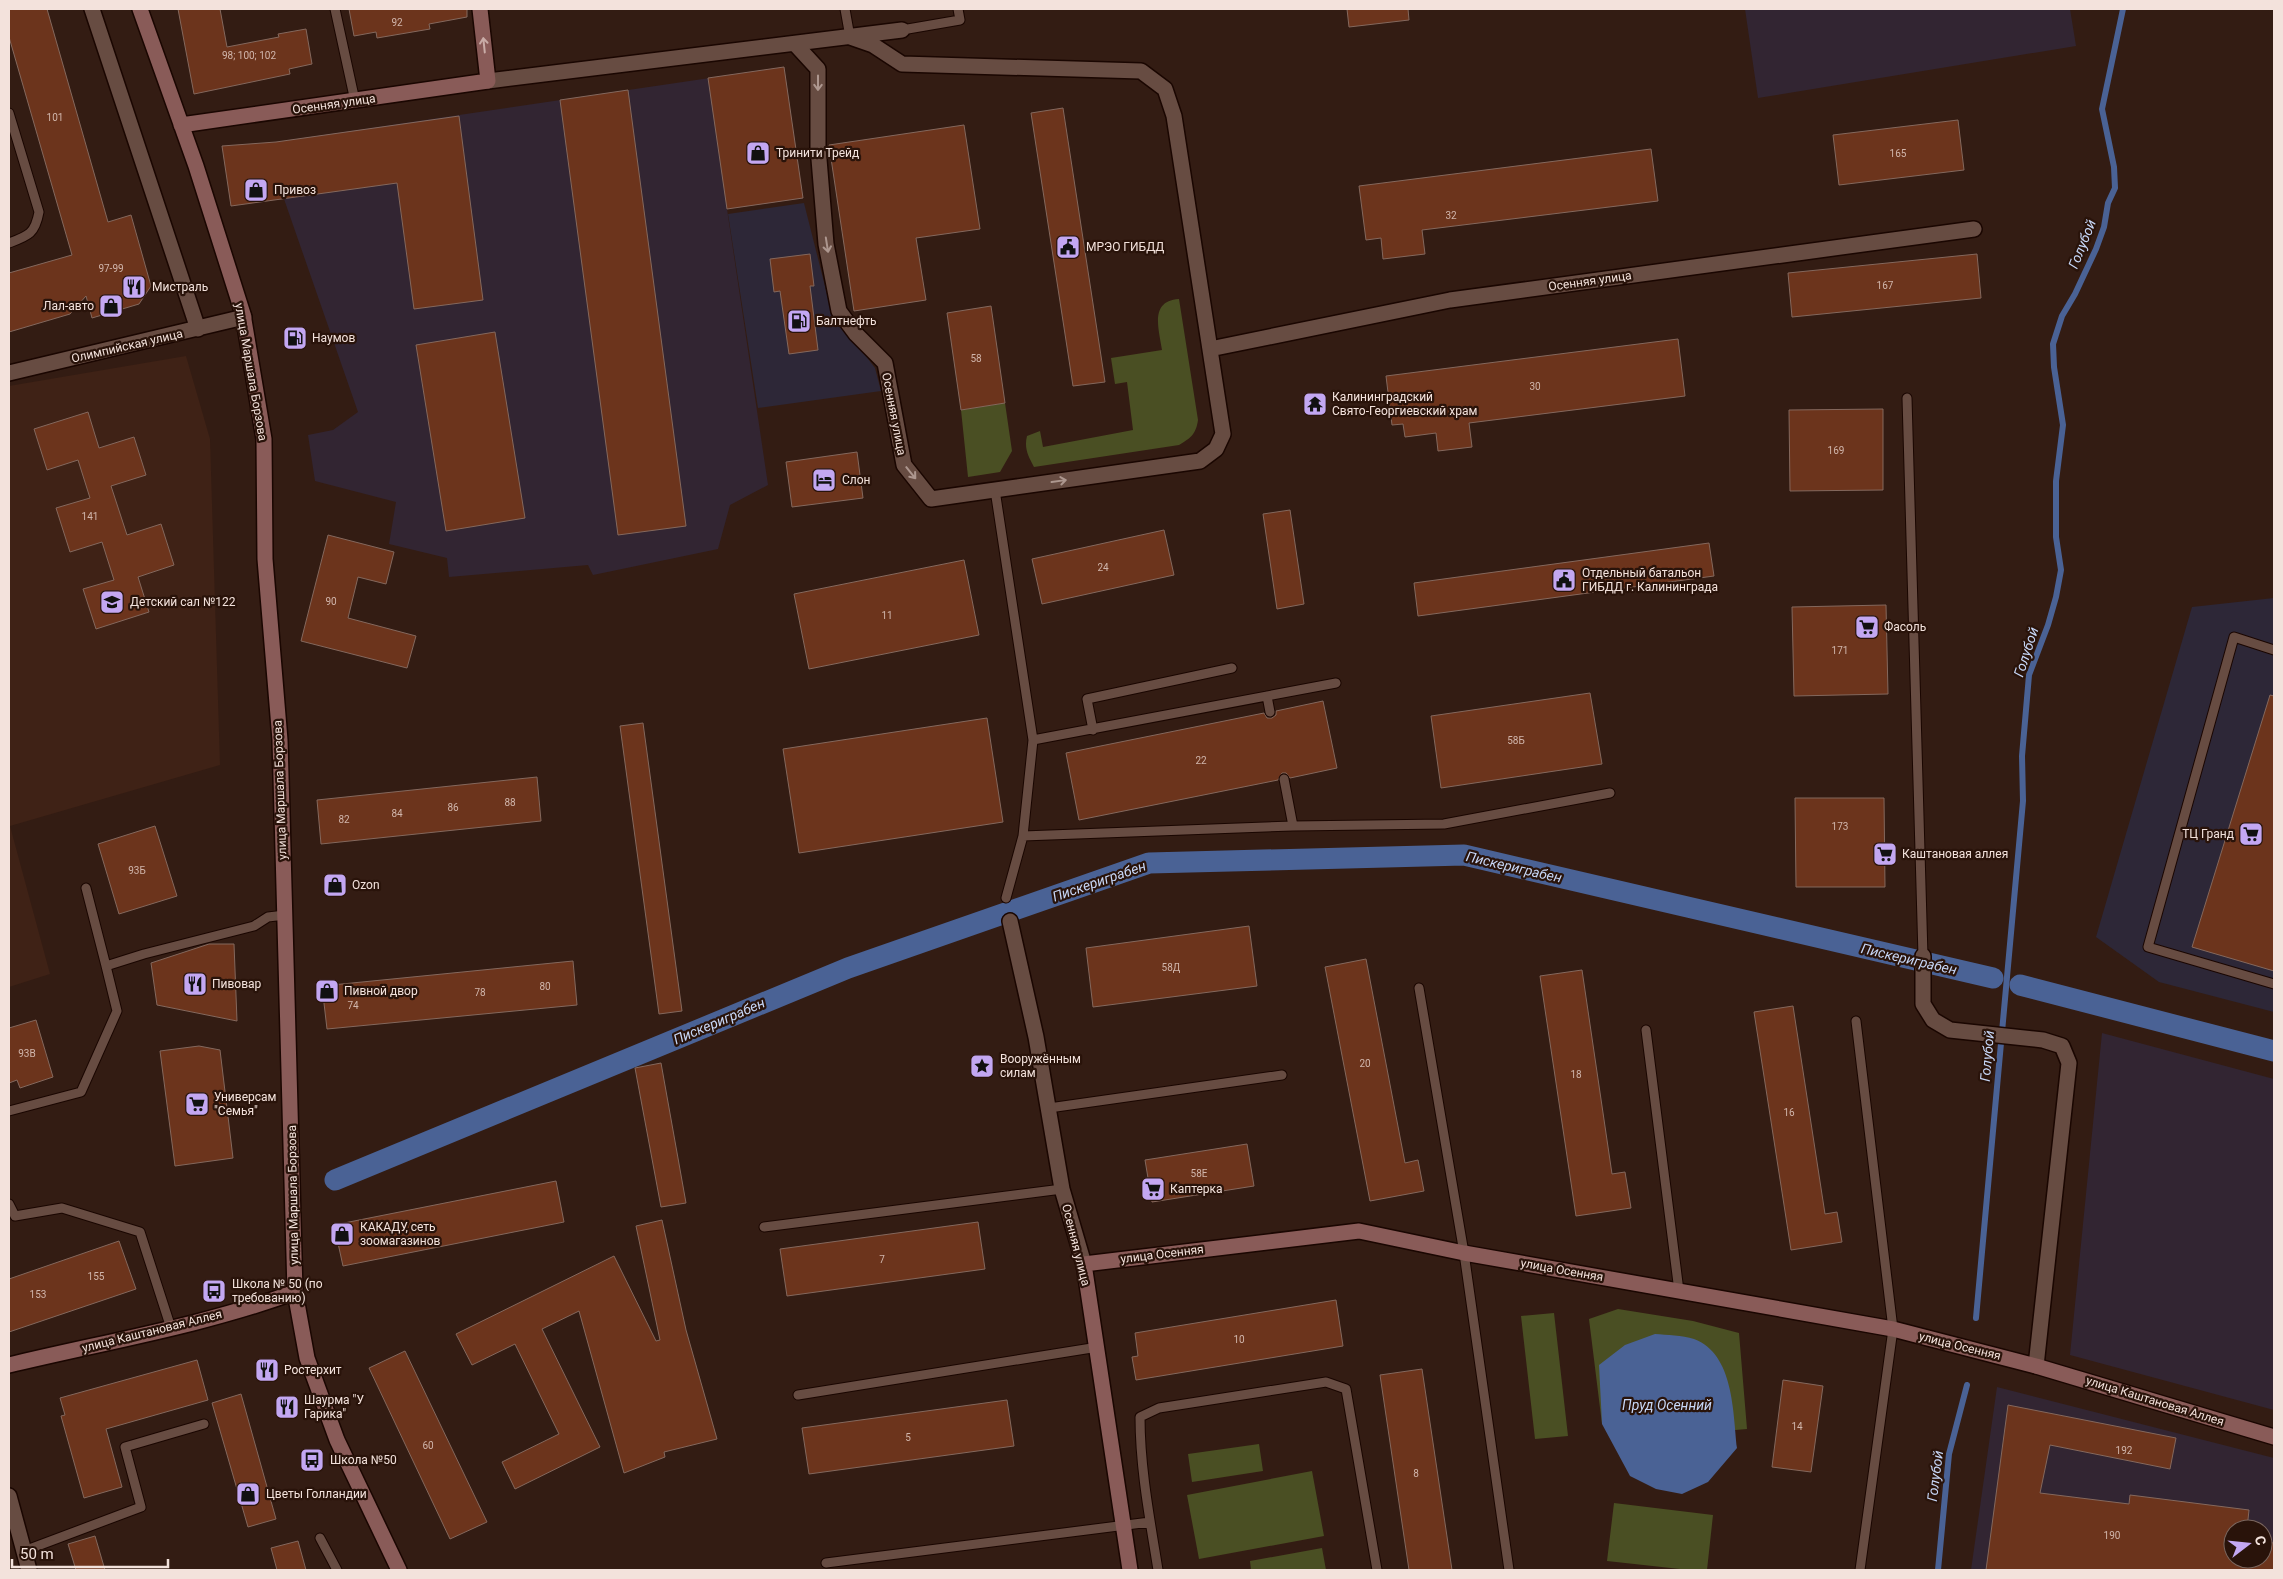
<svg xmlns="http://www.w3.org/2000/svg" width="2283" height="1579" viewBox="0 0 2283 1579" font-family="Roboto,sans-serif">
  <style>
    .commercial { fill: #2d2737 }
    .industrial { fill: #322532; fill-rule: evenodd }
    .built { fill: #3f2216 }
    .green { fill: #4a4f23 }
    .water { fill: #4a6295 }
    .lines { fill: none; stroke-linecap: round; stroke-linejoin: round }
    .stream { stroke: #4a6295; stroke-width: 6 }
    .canal { stroke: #4a6295; stroke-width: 21 }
    .building { fill: #6c341c; stroke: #84685d }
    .lane-casing { stroke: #1a0601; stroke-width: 11 }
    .street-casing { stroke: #1a0601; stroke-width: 18 }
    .secondary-casing { stroke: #1a0601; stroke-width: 18 }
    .lane { stroke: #674c42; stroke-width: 9 }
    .street { stroke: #674c42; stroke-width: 15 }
    .secondary { stroke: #895b58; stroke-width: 15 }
    .oneway { stroke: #c9aca7 }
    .oneway2 { stroke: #ad978f }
    .labels { text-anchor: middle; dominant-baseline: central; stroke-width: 4.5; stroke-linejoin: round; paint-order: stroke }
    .number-label { font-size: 10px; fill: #d1b6ac }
    .street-label { font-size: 12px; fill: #f3e2dc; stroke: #29130a }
    .poi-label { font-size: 12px; fill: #f3e2dc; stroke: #29130a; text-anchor: start }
    .water-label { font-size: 14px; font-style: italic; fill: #c7d7f7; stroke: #29130a }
  </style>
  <rect width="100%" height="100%" fill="#331c13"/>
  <path class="commercial" d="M804 203 831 310 875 368 881 391 758 408 728 214Z
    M2274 598V1012L2159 982 2096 937 2192 607Z"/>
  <path class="industrial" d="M1745 9H2070L2076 46 1758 98Z
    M784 67 803 198 727 209 768 485 730 505 718 549 593 575 588 565 449 577 447 558 389 544 396 502 315 481 308 435 333 430 358 412 284 199 276 142Z
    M2102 1033 2274 1079V1410L2070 1355Z
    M1997 1387 2274 1458V1570H1971ZM2233 1529H2263V1559H2233Z"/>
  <path class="built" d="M186 356 210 439 220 765 10 826 50 974 9 987V386Z"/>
  <path class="green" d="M1179 299 1198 420C1196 434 1191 438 1179 445L1034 467C1028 456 1024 448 1027 436L1040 431 1043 447 1133 430 1127 382 1115 384 1111 358 1162 350C1159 329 1149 301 1179 299Z
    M1005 403 1012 451 1000 472 968 477 961 410Z
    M1618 1309 1693 1321 1739 1333 1747 1429 1678 1435 1602 1424 1589 1319Z
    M1554 1313 1568 1436 1535 1439 1521 1316Z
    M1259 1444 1263 1471 1192 1482 1188 1454Z
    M1312 1471 1324 1536 1199 1559 1187 1495Z
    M1614 1503 1713 1515 1707 1570H1689L1607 1561Z
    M1322 1548 1326 1570H1251L1250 1561Z"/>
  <path class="water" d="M1655 1334C1667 1335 1682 1335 1694 1339 1734 1354 1733 1412 1737 1448L1708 1482 1682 1494 1656 1489 1630 1476 1602 1424 1599 1365 1625 1345Z"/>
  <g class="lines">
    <path class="stream" d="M1976 1318 2023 801 2022 756 2029 675 2048 625 2056 597 2061 570 2056 537V481L2063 425 2054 367 2053 344 2062 316 2075 294 2096 249 2104 227 2108 203 2115 188 2114 167 2102 109 2123 9
      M1938 1570 1949 1454 1967 1385"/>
    <path class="canal" d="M2020 985 2274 1051
      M335 1180 848 968 1149 863 1464 855 1993 978"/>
  </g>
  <path class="building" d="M9 9H47L108 222 131 215 151 286 139 304 92 318 86 296 70 314 9 332V273L72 255 9 37Z
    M178 9H220L227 47 279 37 278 34 306 29 312 64 289 69 290 74 194 94Z
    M349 9H467V17L429 24 430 29 377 38 376 32 354 36Z
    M1347 9H1408L1409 20 1349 27Z
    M784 67 803 198 727 209 708 78Z
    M628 90 686 526 618 535 560 100Z
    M1063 108 1105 382 1073 386 1031 113Z
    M459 116 483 300 414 309 397 183 231 206 222 146 276 142Z
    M1958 120 1964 170 1839 185 1833 135Z
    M964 125 980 229 916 238 926 300 854 311 829 145Z
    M1651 149 1658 201 1422 230 1425 254 1383 259 1381 238 1366 240 1359 186Z
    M810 254 814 286H810L818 350 789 354 780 291 774 292 770 259Z
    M1977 254 1981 298 1792 317 1788 273Z
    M991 306 1005 403 961 410 947 313Z
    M495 332 525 518 446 531 416 345Z
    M1678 339 1685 396 1469 423 1472 447 1438 451 1436 433 1405 437 1403 424 1392 425 1386 376Z
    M1883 409V490L1790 491 1789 410Z
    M88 412 99 448 134 437 146 475 111 486 127 535 161 524 174 565 138 577 149 612 96 629 83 589 114 580 102 542 70 552 56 508 90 498 78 460 47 470 34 429Z
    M857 452 863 498 792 507 786 462Z
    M1290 510 1304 604 1277 609 1263 514Z
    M1164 530 1174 575 1042 604 1032 559Z
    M328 535 394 552 386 584 358 577 348 618 416 636 407 668 301 641Z
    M1709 543 1714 576 1418 616 1414 583Z
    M964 560 979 635 809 669 794 594Z
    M1886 605 1888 694 1794 696 1792 607Z
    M1590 693 1602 764 1441 788 1431 716Z
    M2270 695 2274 696V971L2192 947Z
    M1323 701 1337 768 1290 778 1286 773H1282L1278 780 1079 820 1066 753 1264 713 1267 718H1272L1276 715V711Z
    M987 718 1003 822 799 853 783 749Z
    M643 723 682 1011 659 1014 620 726Z
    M537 777 541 821 321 844 317 800Z
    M1795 798H1884L1885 887H1796Z
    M155 826 177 896 119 914 98 844Z
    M1249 926 1257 986 1093 1007 1086 948Z
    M209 944H234L237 1021 157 1005 151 963Z
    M1366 959 1405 1163 1418 1160 1424 1191 1370 1201 1325 967Z
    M573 961 577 1005 327 1029 322 986Z
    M1582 970 1612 1174 1625 1172 1631 1208 1576 1216 1540 976Z
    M1793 1006 1825 1214 1837 1212 1842 1242 1791 1250 1754 1012Z
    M36 1020 53 1077 20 1088 17 1080 9 1083V1028Z
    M199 1046 220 1050 233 1158 175 1166 160 1051Z
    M661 1063 686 1203 661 1207 635 1068Z
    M1247 1144 1254 1186 1152 1202 1145 1160Z
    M556 1181 564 1222 343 1266 334 1225Z
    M662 1220 686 1330 717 1439 664 1452 665 1457 624 1473 579 1311 542 1329 600 1447 515 1489 502 1462 559 1434 515 1344 472 1365 456 1334 614 1256 656 1341 660 1340 636 1226Z
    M978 1222 985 1269 787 1296 780 1249Z
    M119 1241 136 1289 9 1332V1279Z
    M1336 1300 1343 1346 1136 1380 1132 1357 1138 1356 1135 1333Z
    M405 1351 487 1522 450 1539 369 1368Z
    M197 1360 208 1400 106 1429 122 1487 84 1498 61 1416 65 1415 60 1398Z
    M1422 1369 1452 1570H1409L1380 1375Z
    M1783 1380 1823 1386 1811 1472 1772 1467Z
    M241 1394 276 1519 248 1527 212 1403Z
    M1007 1400 1014 1446 809 1474 802 1428Z
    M2008 1405 2176 1438 2170 1469 2050 1445 2040 1493 2129 1504 2130 1495 2249 1510 2247 1529H2233V1559H2263V1542L2274 1543V1570H1986Z
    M95 1536 105 1570H76L68 1544Z
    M298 1541 306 1570H277L271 1548Z"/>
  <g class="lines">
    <g class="lane-casing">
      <path id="lane" d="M335 9 355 101
        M845 9 850 37
        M902 30 960 20 958 9
        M9 113 39 212C35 234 28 236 9 243
        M1907 398 1923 956
        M995 490 1033 740 1023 836 1293 826 1444 824 1610 793
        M2274 650 2234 637 2148 947 2274 984
        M1267 696 1270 712
        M1093 730 1087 699 1232 668
        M1033 740 1336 683
        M1284 779 1293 826
        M86 888 106 966 144 954 254 926 268 917 285 915
        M1006 898 1023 836
        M1419 988 1464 1253 1509 1570
        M1856 1021 1893 1329 1860 1570
        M1646 1030 1679 1291
        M1049 1108 1282 1075
        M9 1111 81 1092 117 1011 106 966
        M9 1204 15 1216 62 1208 140 1232 171 1328
        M764 1227 1062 1189
        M798 1395 1098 1347
        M320 1538 337 1570
        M24 1551 141 1507 125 1447 204 1424
        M826 1563 1150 1522
        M1158 1570C1150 1520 1140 1468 1140 1417L1159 1408 1326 1382 1346 1389 1377 1570"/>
    </g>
    <g class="street-casing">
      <path id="street" d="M92 9 198 329
        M795 44 818 69V147L826 244 839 311 856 334 885 363 904 465 931 499 1200 461 1216 449 1223 434 1174 116 1165 89 1141 71 902 64 873 45 850 37
        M488 81 902 30
        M1210 349 1450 300 1974 229
        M9 373 244 317
        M1010 921 1036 1037 1062 1189 1084 1264
        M1923 956V1004L1933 1020 1950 1030 2043 1040 2062 1046 2069 1063 2036 1366
        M9 1496 29 1570"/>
    </g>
    <g class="secondary-casing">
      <path id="secondary" d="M140 9 196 166 243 314 264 439 265 559 280 740 295 1292 307 1358 337 1440 399 1570
        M181 125 488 81 480 9
        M9 1365C104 1342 202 1326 295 1292
        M1130 1570 1084 1264 1359 1231 1464 1253 1893 1329 2036 1366 2274 1437"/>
    </g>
    <use href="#lane" class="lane"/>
    <use href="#street" class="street"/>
    <use href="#secondary" class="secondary"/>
  </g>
  <defs><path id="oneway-shaft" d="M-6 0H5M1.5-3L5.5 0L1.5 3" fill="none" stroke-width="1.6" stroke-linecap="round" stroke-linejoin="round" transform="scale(1.25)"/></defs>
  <use class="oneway" href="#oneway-shaft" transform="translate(484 45) rotate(-96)"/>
  <g class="oneway2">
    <use href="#oneway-shaft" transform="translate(818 83) rotate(90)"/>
    <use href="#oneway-shaft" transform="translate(827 245) rotate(81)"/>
    <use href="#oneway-shaft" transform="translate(911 473) rotate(51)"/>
    <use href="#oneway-shaft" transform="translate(1059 481) rotate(-8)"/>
  </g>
  <defs>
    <g id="shop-square" transform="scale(1.25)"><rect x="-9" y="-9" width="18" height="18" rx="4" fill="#c3a7f2" stroke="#29130a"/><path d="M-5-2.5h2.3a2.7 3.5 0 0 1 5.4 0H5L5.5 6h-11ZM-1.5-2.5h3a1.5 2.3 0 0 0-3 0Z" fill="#111"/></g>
    <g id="civic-square" transform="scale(1.25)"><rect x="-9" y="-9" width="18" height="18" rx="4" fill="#c3a7f2" stroke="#29130a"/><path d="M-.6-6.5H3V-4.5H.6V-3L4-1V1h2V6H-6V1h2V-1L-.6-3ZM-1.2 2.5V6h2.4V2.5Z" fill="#111"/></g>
    <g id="restaurant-square" transform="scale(1.25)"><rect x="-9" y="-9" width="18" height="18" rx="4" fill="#c3a7f2" stroke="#29130a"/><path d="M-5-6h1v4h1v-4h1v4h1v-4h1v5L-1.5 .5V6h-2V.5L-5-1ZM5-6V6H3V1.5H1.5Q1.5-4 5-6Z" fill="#111"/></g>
    <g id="fuel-square" transform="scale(1.25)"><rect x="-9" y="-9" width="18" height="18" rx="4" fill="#c3a7f2" stroke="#29130a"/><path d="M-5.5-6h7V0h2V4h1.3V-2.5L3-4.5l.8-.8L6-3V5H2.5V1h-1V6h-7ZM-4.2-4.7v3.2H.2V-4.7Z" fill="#111"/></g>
    <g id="temple-square" transform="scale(1.25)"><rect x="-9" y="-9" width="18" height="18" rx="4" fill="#c3a7f2" stroke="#29130a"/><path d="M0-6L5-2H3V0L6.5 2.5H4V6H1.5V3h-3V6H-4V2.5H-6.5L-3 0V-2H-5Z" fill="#111"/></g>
    <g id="hotel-square" transform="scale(1.25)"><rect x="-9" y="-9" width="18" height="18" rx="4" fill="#c3a7f2" stroke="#29130a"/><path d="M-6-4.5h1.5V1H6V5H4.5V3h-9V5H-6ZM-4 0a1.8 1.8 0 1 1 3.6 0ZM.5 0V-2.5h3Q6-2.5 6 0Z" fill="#111"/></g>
    <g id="school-square" transform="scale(1.25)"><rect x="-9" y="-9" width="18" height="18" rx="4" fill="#c3a7f2" stroke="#29130a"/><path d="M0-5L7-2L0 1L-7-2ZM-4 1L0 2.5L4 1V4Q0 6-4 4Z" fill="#111"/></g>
    <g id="supermarket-square" transform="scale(1.25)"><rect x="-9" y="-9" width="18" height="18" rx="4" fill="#c3a7f2" stroke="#29130a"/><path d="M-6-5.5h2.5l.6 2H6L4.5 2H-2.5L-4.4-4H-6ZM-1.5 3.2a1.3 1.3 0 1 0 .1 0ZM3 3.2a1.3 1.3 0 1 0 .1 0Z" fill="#111"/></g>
    <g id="sight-square" transform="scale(1.25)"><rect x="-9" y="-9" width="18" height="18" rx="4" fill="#c3a7f2" stroke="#29130a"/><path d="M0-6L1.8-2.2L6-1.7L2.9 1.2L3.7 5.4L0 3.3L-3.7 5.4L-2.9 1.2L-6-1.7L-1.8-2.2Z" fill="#111"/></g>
    <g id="bus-square" transform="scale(1.25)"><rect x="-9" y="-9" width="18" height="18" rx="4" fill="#c3a7f2" stroke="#29130a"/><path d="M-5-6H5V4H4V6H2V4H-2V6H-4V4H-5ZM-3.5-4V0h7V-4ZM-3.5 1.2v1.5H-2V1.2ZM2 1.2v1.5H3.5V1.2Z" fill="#111"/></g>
  </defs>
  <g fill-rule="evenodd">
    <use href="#shop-square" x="758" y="153"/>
    <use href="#shop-square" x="256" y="190"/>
    <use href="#civic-square" x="1068" y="247"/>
    <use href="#restaurant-square" x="134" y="287"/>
    <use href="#shop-square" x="111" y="306"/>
    <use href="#fuel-square" x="799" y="321"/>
    <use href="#fuel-square" x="295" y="338"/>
    <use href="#temple-square" x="1315" y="404"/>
    <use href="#hotel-square" x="824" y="480"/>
    <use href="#civic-square" x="1564" y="580"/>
    <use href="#school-square" x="112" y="602"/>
    <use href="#supermarket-square" x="1867" y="627"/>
    <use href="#supermarket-square" x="2251" y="834"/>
    <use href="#supermarket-square" x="1885" y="854"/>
    <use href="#shop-square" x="335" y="885"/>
    <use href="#restaurant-square" x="195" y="984"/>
    <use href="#shop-square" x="327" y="991"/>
    <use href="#sight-square" x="982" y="1066"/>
    <use href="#supermarket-square" x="197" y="1104"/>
    <use href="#supermarket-square" x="1153" y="1189"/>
    <use href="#shop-square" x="342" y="1234"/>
    <use href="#bus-square" x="214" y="1291"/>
    <use href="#restaurant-square" x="267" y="1370"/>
    <use href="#restaurant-square" x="287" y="1407"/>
    <use href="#bus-square" x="312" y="1460"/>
    <use href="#shop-square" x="248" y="1494"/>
  </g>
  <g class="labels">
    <g class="number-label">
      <text x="397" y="22">92</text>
      <text x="249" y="55">98; 100; 102</text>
      <text x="55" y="117">101</text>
      <text x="1898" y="153">165</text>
      <text x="1451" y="215">32</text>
      <text x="111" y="268">97-99</text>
      <text x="1885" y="285">167</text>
      <text x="976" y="358">58</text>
      <text x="1535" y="386">30</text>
      <text x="1836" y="450">169</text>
      <text x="90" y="516">141</text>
      <text x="1103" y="567">24</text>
      <text x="331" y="601">90</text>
      <text x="887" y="615">11</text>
      <text x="1840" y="650">171</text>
      <text x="1516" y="740">58Б</text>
      <text x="1201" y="760">22</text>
      <text x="510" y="802">88</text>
      <text x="453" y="807">86</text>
      <text x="397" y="813">84</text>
      <text x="344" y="819">82</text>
      <text x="1840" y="826">173</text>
      <text x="137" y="870">93Б</text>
      <text x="1171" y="967">58Д</text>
      <text x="545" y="986">80</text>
      <text x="480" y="992">78</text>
      <text x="353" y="1005">74</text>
      <text x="27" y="1053">93В</text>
      <text x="1365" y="1063">20</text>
      <text x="1576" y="1074">18</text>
      <text x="1789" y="1112">16</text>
      <text x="1199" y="1173">58Е</text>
      <text x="882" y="1259">7</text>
      <text x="96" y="1276">155</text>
      <text x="38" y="1294">153</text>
      <text x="1239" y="1339">10</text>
      <text x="1797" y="1426">14</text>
      <text x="908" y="1437">5</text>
      <text x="428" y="1445">60</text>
      <text x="2124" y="1450">192</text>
      <text x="1416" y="1473">8</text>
      <text x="2112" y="1535">190</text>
    </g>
    <g class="street-label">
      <text transform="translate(334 104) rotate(-8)">Осенняя улица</text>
      <text transform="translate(1590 281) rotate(-8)">Осенняя улица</text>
      <text transform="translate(127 346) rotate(-13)">Олимпийская улица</text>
      <text transform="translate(251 372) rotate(80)">улица Маршала Борзова</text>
      <text transform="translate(894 414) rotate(79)">Осенняя улица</text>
      <text transform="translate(280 790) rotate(-92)">улица Маршала Борзова</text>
      <text transform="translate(293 1195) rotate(-91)">улица Маршала Борзова</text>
      <text transform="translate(1076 1245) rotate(76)">Осенняя улица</text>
      <text transform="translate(1162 1254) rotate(-7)">улица Осенняя</text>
      <text transform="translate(1562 1270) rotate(10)">улица Осенняя</text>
      <text transform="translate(152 1331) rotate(-14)">улица Каштановая Аллея</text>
      <text transform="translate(1960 1346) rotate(14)">улица Осенняя</text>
      <text transform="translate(2155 1401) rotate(17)">улица Каштановая Аллея</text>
    </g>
    <g class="poi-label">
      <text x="776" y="153">Тринити Трейд</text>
      <text x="274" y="190">Привоз</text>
      <text x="1086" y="247">МРЭО ГИБДД</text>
      <text x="152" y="287">Мистраль</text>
      <text x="94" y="306" text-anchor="end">Лал-авто</text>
      <text x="816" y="321">Балтнефть</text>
      <text x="312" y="338">Наумов</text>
      <text x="1332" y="397">Калининградский<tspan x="1332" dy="14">Свято-Георгиевский храм</tspan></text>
      <text x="842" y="480">Слон</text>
      <text x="1582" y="573">Отдельный батальон<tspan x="1582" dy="14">ГИБДД г. Калининграда</tspan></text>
      <text x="130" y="602">Детский сал №122</text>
      <text x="1884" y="627">Фасоль</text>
      <text x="2234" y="834" text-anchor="end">ТЦ Гранд</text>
      <text x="1902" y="854">Каштановая аллея</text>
      <text x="352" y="885">Ozon</text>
      <text x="212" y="984">Пивовар</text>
      <text x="344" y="991">Пивной двор</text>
      <text x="1000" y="1059">Вооружённым<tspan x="1000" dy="14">силам</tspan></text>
      <text x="214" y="1097">Универсам<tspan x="214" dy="14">"Семья"</tspan></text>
      <text x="1170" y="1189">Каптерка</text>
      <text x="360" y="1227">КАКАДУ, сеть<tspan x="360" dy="14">зоомагазинов</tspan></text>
      <text x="232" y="1284">Школа № 50 (по<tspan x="232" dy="14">требованию)</tspan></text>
      <text x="284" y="1370">Ростерхит</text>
      <text x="304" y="1400">Шаурма "У<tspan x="304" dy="14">Гарика"</tspan></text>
      <text x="330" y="1460">Школа №50</text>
      <text x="266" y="1494">Цветы Голландии</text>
    </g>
    <g class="water-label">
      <text transform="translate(2082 244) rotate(-68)">Голубой</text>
      <text transform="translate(2026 652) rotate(-72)">Голубой</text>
      <text transform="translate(1514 867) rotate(13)">Пискериграбен</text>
      <text transform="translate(1099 881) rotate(-19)">Пискериграбен</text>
      <text transform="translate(1909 959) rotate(13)">Пискериграбен</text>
      <text transform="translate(719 1021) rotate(-23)">Пискериграбен</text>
      <text transform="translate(1987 1056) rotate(-85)">Голубой</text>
      <text x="1667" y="1405">Пруд Осенний</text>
      <text transform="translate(1935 1476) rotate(-83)">Голубой</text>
    </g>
  </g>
  <rect width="2283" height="1579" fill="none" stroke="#f3e2dc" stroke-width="20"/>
  <g transform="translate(2248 1544) rotate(74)"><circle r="24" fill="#29130a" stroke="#7a665e"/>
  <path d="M0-4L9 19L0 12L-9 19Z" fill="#c3a7f2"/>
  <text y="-8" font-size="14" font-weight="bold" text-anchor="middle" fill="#f3e2dc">С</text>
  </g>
  <path d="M12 1559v8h156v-8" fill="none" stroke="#f3e2dc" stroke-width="2.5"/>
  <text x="20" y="1559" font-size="15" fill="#f3e2dc" stroke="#29130a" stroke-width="4" paint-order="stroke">50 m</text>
</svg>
